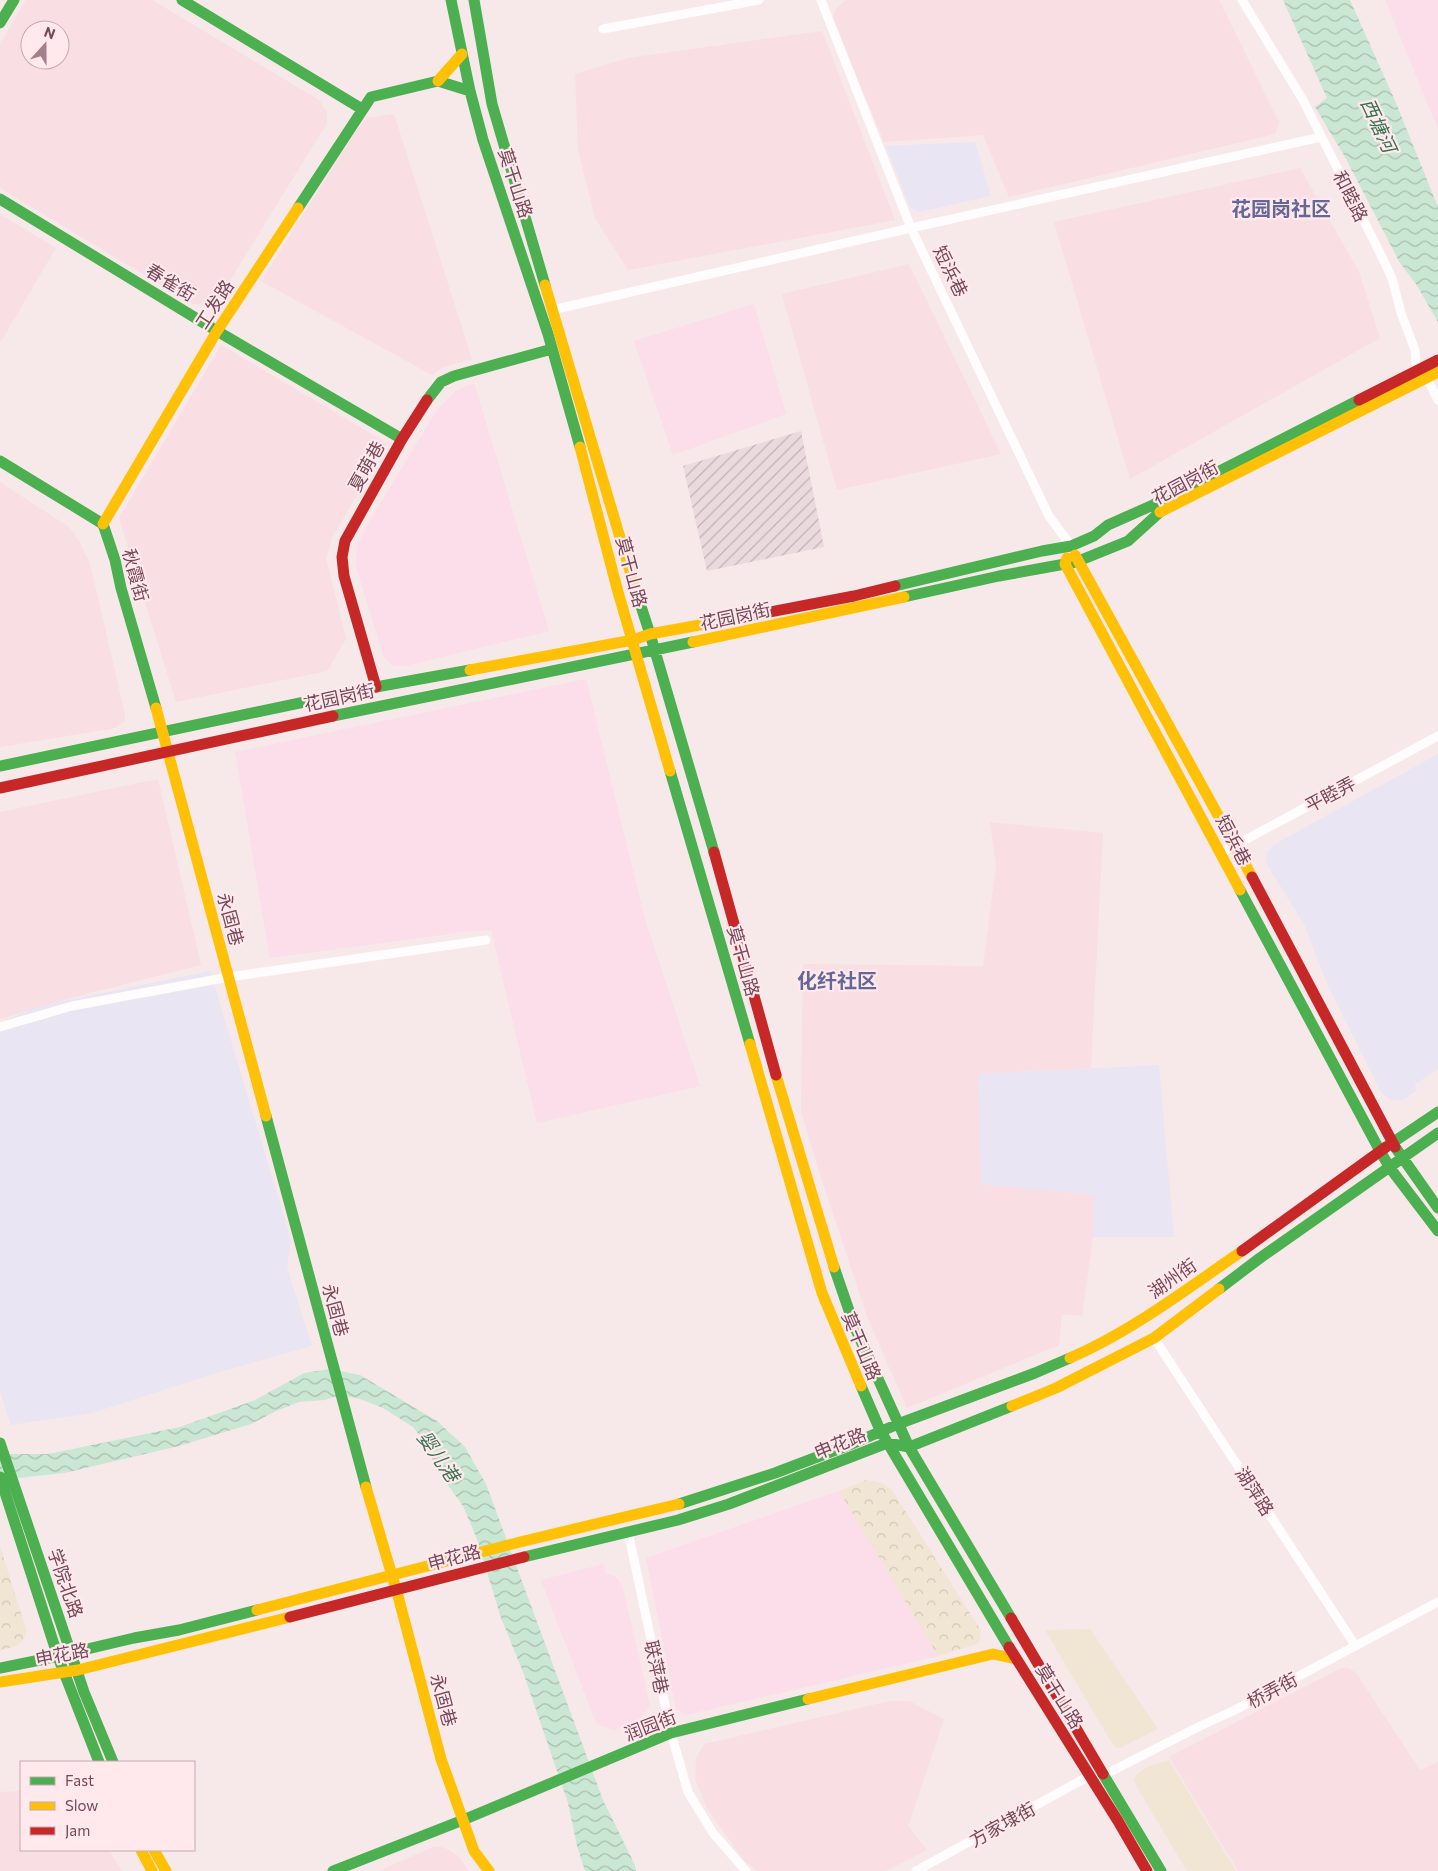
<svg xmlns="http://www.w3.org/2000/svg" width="1438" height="1871" viewBox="0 0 1438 1871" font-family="Commissioner,'Noto Sans SC',sans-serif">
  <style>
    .residential { fill: #f9dee3; fill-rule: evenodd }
    .commercial { fill: #fbdee9 }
    .industrial { fill: url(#industrial-furrows) }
    .education { fill: #eae5f2 }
    .green { fill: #f0e6d3 }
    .forest { fill: url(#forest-crowns) }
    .water { fill: url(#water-waves) }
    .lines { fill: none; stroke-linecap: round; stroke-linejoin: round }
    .street { stroke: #fefcfc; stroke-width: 9 }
    .fast { stroke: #4caf50; stroke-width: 11 }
    .slow { stroke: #ffc107; stroke-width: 11 }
    .jam { stroke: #c62828; stroke-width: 11 }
    .labels { text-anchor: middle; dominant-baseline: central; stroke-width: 4.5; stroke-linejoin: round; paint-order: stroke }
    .street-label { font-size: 18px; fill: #75485a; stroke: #ffe9ec }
    .water-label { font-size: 19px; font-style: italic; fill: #387451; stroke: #ffe9ec }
    .quarter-label { font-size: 20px; font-weight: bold; fill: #636899; stroke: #ffe9ec }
  </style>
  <defs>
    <pattern id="industrial-furrows" width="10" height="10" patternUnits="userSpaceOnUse" patternTransform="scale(1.25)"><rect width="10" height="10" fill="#ead9dd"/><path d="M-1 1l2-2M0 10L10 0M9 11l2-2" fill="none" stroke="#c2b2b6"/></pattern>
    <pattern id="forest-crowns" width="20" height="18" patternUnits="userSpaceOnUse" patternTransform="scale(1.25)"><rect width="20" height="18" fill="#f0e6d3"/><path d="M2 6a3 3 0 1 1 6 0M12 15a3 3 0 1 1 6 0" fill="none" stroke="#d1c7b7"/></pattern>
    <pattern id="water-waves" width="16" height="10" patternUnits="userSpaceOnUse" patternTransform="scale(1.25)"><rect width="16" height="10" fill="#cae7d3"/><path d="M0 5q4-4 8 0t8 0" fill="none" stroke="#a9bdae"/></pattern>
  </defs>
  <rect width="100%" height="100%" fill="#f7e8ea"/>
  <path class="residential" d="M26 0H152L319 100 327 112V123L218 300 208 305 193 304 0 188V44ZM30 30H60V60H30Z
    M849 0H1219L1279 122 1275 134 1009 197 983 135 884 142 833 18 836 9 843 2Z
    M822 31 895 220 628 270 595 218 578 149 575 74 628 58Z
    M394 114 472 359 444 367 432 375 261 281 358 128 367 118Z
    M1300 168 1359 272 1380 338 1130 479 1054 222Z
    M0 214 56 248 0 343Z
    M909 264 1001 454 837 490 782 294Z
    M221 345 387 443 332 538 326 558 346 639 327 671 176 702 119 518Z
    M0 482 69 527 80 543 90 564 125 714V721L115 728 0 747Z
    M158 779 201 965 67 999 0 1019V812Z
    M990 822 1103 833 1091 1068 978 1074 982 1184 1095 1195 1093 1237 1082 1316 1062 1314 1059 1345 907 1408 868 1319 818 1168 801 1111 803 964 983 966 996 866Z
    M1341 1668H1349L1356 1673 1420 1770 1438 1762V1871H1238L1169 1757Z
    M890 1701H909L944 1719 908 1826 927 1850 886 1871H757L743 1859 708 1810 695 1779 696 1759 704 1744Z
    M21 1791V1850H109L122 1871H0V1792Z
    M435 1846 445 1848 458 1856 469 1871H379Z"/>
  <path class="commercial" d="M1385 0H1438V129Z
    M754 304 786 414 673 455 634 341Z
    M474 383 549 631 405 666H393L384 657 356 567 357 546 366 527 437 410 457 390Z
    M586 679 646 923 700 1086 537 1123 491 930 471 931 270 958 235 752Z
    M839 1491 938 1656 686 1715 676 1709 646 1558Z
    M603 1564 606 1574 614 1576 619 1580 623 1588 650 1705 639 1720 613 1730 596 1723 541 1580Z"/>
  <path class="industrial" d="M801 431 824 547 707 571 683 466Z"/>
  <path class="education" d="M975 142 991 196 918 212 910 207 886 146Z
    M1438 754V1069L1415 1084 1416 1091 1403 1100H1392L1382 1094 1328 986 1304 924 1266 863 1267 852 1275 844Z
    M210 971 291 1240 287 1268 312 1346 216 1373 92 1413 11 1425 0 1392V1023L36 1007Z
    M1159 1065 1174 1237H1093L1094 1195 981 1184 978 1074Z"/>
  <path class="green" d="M1090 1629 1158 1729 1122 1747 1116 1748 1113 1745 1045 1630Z
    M1169 1760 1236 1871H1187L1137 1787 1134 1779C1139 1767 1158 1764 1169 1760Z"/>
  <path class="forest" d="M866 1480 882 1483 892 1490 980 1629 981 1639 977 1644 938 1656 839 1491Z
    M0 1546 26 1629C25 1646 15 1647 0 1650Z"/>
  <path class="water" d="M1283 0H1350L1396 103 1438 207V322L1416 284 1400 263 1345 157 1315 107 1327 98Z
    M330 1369 360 1375 437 1421 465 1447 486 1484 603 1800 635 1865 636 1871H585L577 1846 568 1803 523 1672 501 1618 477 1539 463 1506 442 1477 432 1459 428 1446 413 1427 383 1408 360 1399 341 1395 324 1400 299 1402 276 1411 251 1424 179 1446 64 1473 0 1480V1454H48L180 1427 255 1400 304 1373Z"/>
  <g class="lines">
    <path class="street" d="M821 0 911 228 1049 516 1071 546
      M1242 0 1303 100 1378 249 1392 278 1401 313 1415 350 1416 364 1430 384 1438 400
      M603 29 759 0
      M552 310 911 228 1321 137
      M1221 853 1438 736
      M0 1027 72 1006 229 977 486 940
      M1154 1338 1355 1645
      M628 1532 671 1733 688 1792 713 1833 746 1871
      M1104 1775 1200 1726 1233 1711 1438 1602
      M916 1871 1089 1776"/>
    <path class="fast" d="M182 0 362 109
      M451 0 470 91 483 140 548 334 580 447
      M474 0 492 104 545 285
      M0 23 14 0
      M0 199 217 331 402 439
      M298 208 371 97 438 81 470 91
      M427 400 441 382 454 376 552 349
      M0 461 103 524 115 560 121 588 156 708
      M895 586 1042 551 1071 546 1094 536 1108 525 1153 505 1359 400
      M635 588 650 634 714 852
      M904 597 999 576 1076 562 1128 541 1160 512
      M333 716 693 642
      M0 766 376 687 470 670
      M670 771 750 1044
      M1240 890 1380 1151 1390 1168 1438 1231
      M266 1116 366 1487
      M1386 1147 1438 1112
      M1395 1147 1438 1208
      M834 1267 855 1328 909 1447 1011 1618
      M1219 1289 1260 1258 1438 1133
      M861 1386 880 1430 1009 1647
      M0 1443 84 1692 113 1762
      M0 1477 58 1657 99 1762
      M679 1504 775 1473 854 1443 898 1424 1035 1373 1070 1358
      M524 1557 678 1520 729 1504 887 1443 909 1447 1012 1406
      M0 1668 45 1659 134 1638 179 1630 257 1610
      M1103 1774 1161 1871
      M333 1871 463 1820 671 1733 808 1699"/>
    <path class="slow" d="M438 81 462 54
      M545 285 635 588
      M580 447 618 592 670 771
      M1160 512 1438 372
      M103 524 217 331 298 208
      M1075 555 1252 877
      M1067 558 1065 564 1240 890
      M693 642 904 597
      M470 670 633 640 650 634 733 619
      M156 708 266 1116
      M750 1044 822 1293 861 1386
      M776 1075 834 1267
      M1070 1358C1132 1331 1187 1289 1242 1251
      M1012 1406 1056 1388 1154 1338 1219 1289
      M366 1487 398 1596 441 1759 474 1851 489 1871
      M257 1610 520 1542 679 1504
      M0 1682 78 1670 290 1617
      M808 1699 993 1654 1016 1659
      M141 1850 152 1871
      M154 1850 166 1871"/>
    <path class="jam" d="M1359 400 1438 360
      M733 619 854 596 895 586
      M376 687 344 576 342 557 345 541 402 439 427 400
      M0 788 333 716
      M714 852 776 1075
      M1252 877 1395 1147
      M1242 1251 1386 1147
      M290 1617 524 1557
      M1011 1618 1103 1774
      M1009 1647 1118 1821 1147 1871"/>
  </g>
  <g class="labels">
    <g class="street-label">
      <text transform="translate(516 183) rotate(72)">莫干山路</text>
      <text transform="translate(1351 196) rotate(63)">和睦路</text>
      <text transform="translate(951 271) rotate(64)">短浜巷</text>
      <text transform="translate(171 282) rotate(31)">春雀街</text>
      <text transform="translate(214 304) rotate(-57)">工发路</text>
      <text transform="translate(366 466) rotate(-61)">夏萌巷</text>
      <text transform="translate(1185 482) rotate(-28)">花园岗街</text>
      <text transform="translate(632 572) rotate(75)">莫干山路</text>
      <text transform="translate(136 575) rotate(75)">秋霞街</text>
      <text transform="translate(735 616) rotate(-12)">花园岗街</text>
      <text transform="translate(339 697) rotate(-12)">花园岗街</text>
      <text transform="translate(1330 794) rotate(-28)">平睦弄</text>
      <text transform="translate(1234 840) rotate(62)">短浜巷</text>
      <text transform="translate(231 919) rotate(75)">永固巷</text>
      <text transform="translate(744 961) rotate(74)">莫干山路</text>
      <text transform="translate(1172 1278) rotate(-35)">湖州街</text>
      <text transform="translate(336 1310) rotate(75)">永固巷</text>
      <text transform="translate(862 1346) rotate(67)">莫干山路</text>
      <text transform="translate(840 1443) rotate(-22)">申花路</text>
      <text transform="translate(1255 1491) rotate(57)">湖萍路</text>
      <text transform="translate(454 1557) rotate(-15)">申花路</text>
      <text transform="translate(66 1583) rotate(71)">学院北路</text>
      <text transform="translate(62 1654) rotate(-11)">申花路</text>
      <text transform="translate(657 1667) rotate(78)">联萍巷</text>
      <text transform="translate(1272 1690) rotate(-28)">桥弄街</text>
      <text transform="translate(1060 1696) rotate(58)">莫干山路</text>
      <text transform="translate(444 1700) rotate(75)">永固巷</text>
      <text transform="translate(650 1725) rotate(-21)">润园街</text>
      <text transform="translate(1002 1824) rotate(-29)">方家埭街</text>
    </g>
    <g class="water-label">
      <text transform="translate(1379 125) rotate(65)">西塘河</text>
      <text transform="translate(439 1456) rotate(55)">婴儿港</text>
    </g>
    <g class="quarter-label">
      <text x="1281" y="208">花园岗社区</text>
      <text x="837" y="980">化纤社区</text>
    </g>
  </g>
  <rect x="20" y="1761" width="175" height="90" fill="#ffe9ec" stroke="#c8a9b2"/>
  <rect x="30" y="1777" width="25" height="8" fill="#4caf50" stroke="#c8a9b2"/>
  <text x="65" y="1786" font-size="15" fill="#75485a">Fast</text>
  <rect x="30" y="1802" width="25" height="8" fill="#ffc107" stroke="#c8a9b2"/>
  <text x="65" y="1811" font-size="15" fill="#75485a">Slow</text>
  <rect x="30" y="1827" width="25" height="8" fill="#c62828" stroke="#c8a9b2"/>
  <text x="65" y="1836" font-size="15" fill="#75485a">Jam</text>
  <g transform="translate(45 45) rotate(21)"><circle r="24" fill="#ffe9ec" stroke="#c8a9b2"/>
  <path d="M0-4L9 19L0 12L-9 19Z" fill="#a2808c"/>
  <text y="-8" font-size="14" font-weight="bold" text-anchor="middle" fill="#75485a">N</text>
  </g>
</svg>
